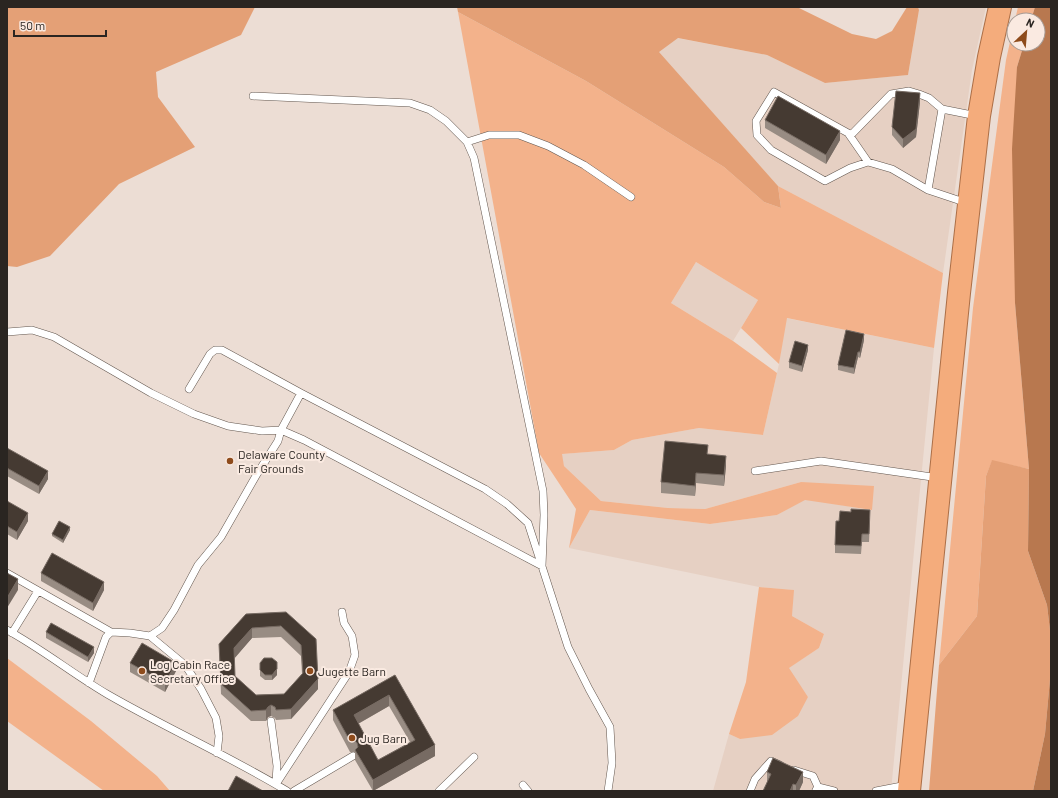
<svg xmlns="http://www.w3.org/2000/svg" width="1058" height="798" viewBox="0 0 1058 798" font-family="Barlow,sans-serif">
  <style>
    .built { fill: #e6d0c3 }
    .green { fill: #f3b28b }
    .forest { fill: #e4a076 }
    .water { fill: #b8784f }
    .lines { fill: none; stroke-linecap: round; stroke-linejoin: round }
    .service-casing { stroke: #62564e; stroke-width: 8 }
    .trunk-casing { stroke: #ac6f47; stroke-width: 24 }
    .service { stroke: #fff; stroke-width: 7 }
    .trunk { stroke: #f4ac7c; stroke-width: 22 }
    .wall { fill: #988c83; fill-rule: evenodd }
    .shaded-wall { fill: #776b63 }
    .building { fill: #453a32; stroke: #776b63; fill-rule: evenodd }
    .poi-dot { fill: #8e4b1b; stroke: #faeae1; stroke-width: 1.5 }
    .labels { text-anchor: middle; dominant-baseline: central; stroke-width: 4; stroke-linejoin: round; paint-order: stroke }
    .poi-label { font-size: 12px; fill: #2a2521; stroke: #faeae1; text-anchor: start }
  </style>
  <rect width="100%" height="100%" fill="#ecddd4"/>
  <path class="built" d="M918 7H986L972 70 943 273 778 186 658 52 677 38 767 55 825 83 908 75 919 10Z
    M696 262 758 300 733 341 671 303Z
    M786 318 934 348 917 520 891 791H713L729 734 740 739 808 697 788 668 819 648 824 634 792 616 793 590 759 587 569 548 590 510 710 524 777 515 805 499 872 510 801 482 705 509 668 508 601 501 564 466 561 454 614 450 632 440 699 428 763 435 779 364Z"/>
  <path class="green" d="M1018 7H1035L1031 20H1015Z
    M458 12 586 81 724 167 764 202 781 208 778 186 943 273 934 348 787 318 779 364 741 328 758 300 696 262 671 303 733 341 777 373 763 435 699 428 632 440 614 450 562 454 564 466 601 501 668 508 705 509 801 482 874 486 872 510 805 500 777 515 710 524 590 510 569 548 576 509 539 453Z
    M1014 24V44H1024L1017 67 1015 303 1029 469 992 461 986 476 977 616 939 665 973 308 1006 60Z
    M759 587 794 590 792 616 824 634 819 648 789 668 808 697 798 716 772 735 740 739 729 734 746 682Z
    M7 658 91 721 157 776 170 791H104L7 721Z"/>
  <path class="forest" d="M7 7H255L241 35 156 72 158 97 195 147 119 184 50 256 17 267 7 266Z
    M457 7H797L852 34 876 39 892 31 907 7H918L919 10 908 75 825 83 767 55 678 38 659 52 778 186 781 208 764 202 724 167 586 81 458 12Z
    M992 460 1029 469 1028 551 1047 605 1051 639V668L1045 734 1033 791H929L939 665 977 616 986 476Z"/>
  <path class="water" d="M1035 7H1051V221L1050 226 1051 228V639L1047 605 1028 551 1029 469 1015 303 1012 149 1017 67 1024 44H1038V20H1031Z
    M1051 668V791H1033L1045 734Z"/>
  <g class="lines">
    <g class="service-casing">
      <path id="service" d="M850 136 891 94 909 91 919 94 929 98 942 109
        M467 142 489 135H519L548 146 584 165 631 197
        M868 162 848 133 774 92 756 121 757 135 771 150 825 181 850 168 868 162 892 169 928 190
        M967 203 928 190 942 109 977 116
        M7 332 32 330 54 337 151 393 194 414 228 426 262 431 281 430 304 440 542 566 544 515 543 491 474 158 467 142 446 121 430 110 410 103 253 96
        M189 389 210 354 215 350H222L301 393 485 489 507 504 528 523 568 647 589 689 610 727 612 763 608 791
        M755 471 821 461 939 478
        M7 573 111 632
        M7 630C42 649 73 674 107 694 166 728 229 756 287 791
        M12 633 38 591
        M150 636 185 665 201 689 216 718 219 736 217 753
        M89 683 106 637 111 632 130 633 150 636 162 628 174 610 198 565 221 537 257 474 278 441 281 430 301 393
        M271 721 277 766 276 782
        M794 770 813 776 818 787
        M276 784 349 672 355 655 352 636 344 623 342 612
        M523 785 528 791
        M816 790 818 787 834 791
        M294 791 353 756
        M439 791 474 757
        M750 791 755 779 771 761 780 765
        M876 791 907 785"/>
    </g>
    <g class="trunk-casing">
      <path id="trunk" d="M909 791 959 293 979 116 989 57 1000 7"/>
    </g>
    <use href="#service" class="service"/>
    <use href="#trunk" class="trunk"/>
  </g>
  <path class="wall" d="M920 102 916 137 903 148 892 135V127Z
    M765 120 840 140 826 164 765 128Z
    M864 340 860 358 858 357 854 374 838 370V365Z
    M808 350 802 372 789 368V362Z
    M7 448 48 479 39 494 7 476Z
    M708 454 726 466 724 486 696 483 695 496 661 493V482Z
    M7 501 28 521 17 540 7 534Z
    M870 518 869 542H862L861 554 835 553V545L839 521Z
    M70 530 63 543 52 536V534Z
    M41 573 104 590 93 611 41 581Z
    M246 614 316 639 318 689 291 719 276 720 275 718 271 716 268 717 266 721H251L221 694 219 644ZM281 637 301 656 302 674 284 694 256 695 235 676 234 658 252 638Z
    M46 632 94 653 88 662 46 638Z
    M130 663 176 671 165 692 130 672Z
    M260 663 277 675 272 680H265L260 676Z
    M395 675 435 756 373 791 355 760V752H350L333 720V710ZM389 706 410 742 378 760 358 724Z
    M767 772 803 782 799 791H763L767 783Z"/>
  <path class="shaded-wall" d="M920 93V102L916 137 903 148V139Z
    M840 131V140L826 164V155Z
    M864 334V340L860 358V352Z
    M808 345V350L802 372V366Z
    M858 352V357L854 374V368Z
    M726 456V466L724 486V475Z
    M48 471V479L39 494V486Z
    M696 473V483L695 496V486Z
    M28 513V521L17 540V532Z
    M70 527V530L63 543V540Z
    M18 579V590L7 608V598Z
    M104 582V590L93 611V603Z
    M252 628V638L234 659V648Z
    M94 647V653L88 662V657Z
    M176 663V671L165 692V683Z
    M277 669V675L272 680V675Z
    M318 679V689L291 719V709Z
    M389 695V706L354 726V715Z
    M271 705V716L268 717 266 721V710L268 707Z
    M435 745V756L373 791V780Z
    M803 772V782L799 791H796V785Z
    M793 784V791H790Z"/>
  <path class="building" d="M896 91 920 93 916 129 903 139 892 127Z
    M778 96 840 131 826 155 765 120Z
    M846 330 864 334 860 352H858L854 368 838 365Z
    M795 341 808 345 802 366 789 362Z
    M665 441 708 445 707 454 726 456 724 475 696 473 695 486 661 482Z
    M7 448 48 471 39 486 7 468Z
    M7 501 28 513 17 532 7 526Z
    M851 509 870 510 869 534H862L861 546 835 545 836 521H839L840 511 851 512Z
    M59 521 70 527 63 540 52 534Z
    M52 553 104 582 93 603 41 573Z
    M7 573 18 579 7 598Z
    M286 612 316 639 318 679 291 709 276 710 275 707 271 705 268 707 266 710 251 711 221 684 219 644 246 614ZM281 626 301 645 303 673 284 694 256 695 235 676 234 648 252 628Z
    M51 623 94 647 88 657 46 632Z
    M142 643 176 663 165 683 130 663Z
    M264 658H272L277 662V669L272 675H265L260 670V663Z
    M395 675 435 745 373 780 355 750 358 747 357 743 355 741H350L333 710ZM389 695 415 740 378 760 354 715Z
    M773 758 803 772 796 785 793 784 790 791H763L771 774 767 772Z
    M236 776 263 791H228Z"/>
  <g class="poi-dot">
    <circle cx="230" cy="461" r="4"/>
    <circle cx="142" cy="671" r="4"/>
    <circle cx="310" cy="671" r="4"/>
    <circle cx="352" cy="738" r="4"/>
  </g>
  <g class="labels">
    <g class="poi-label">
      <text x="238" y="454">Delaware County<tspan x="238" dy="14">Fair Grounds</tspan></text>
      <text x="150" y="664">Log Cabin Race<tspan x="150" dy="14">Secretary Office</tspan></text>
      <text x="318" y="671">Jugette Barn</text>
      <text x="360" y="738">Jug Barn</text>
    </g>
  </g>
  <rect width="1058" height="798" fill="none" stroke="#2a2521" stroke-width="16"/>
  <g transform="translate(1026 32) rotate(26)"><circle r="19" fill="#faeae1" stroke="#a79b94"/>
  <path d="M0-3L7 15L0 10L-7 15Z" fill="#8e4b1b"/>
  <text y="-6" font-size="11" font-weight="bold" text-anchor="middle" fill="#2a2521">N</text>
  </g>
  <path d="M14 30v6h92v-6" fill="none" stroke="#2a2521" stroke-width="2"/>
  <text x="20" y="30" font-size="12" fill="#2a2521" stroke="#faeae1" stroke-width="3" paint-order="stroke">50 m</text>
</svg>
